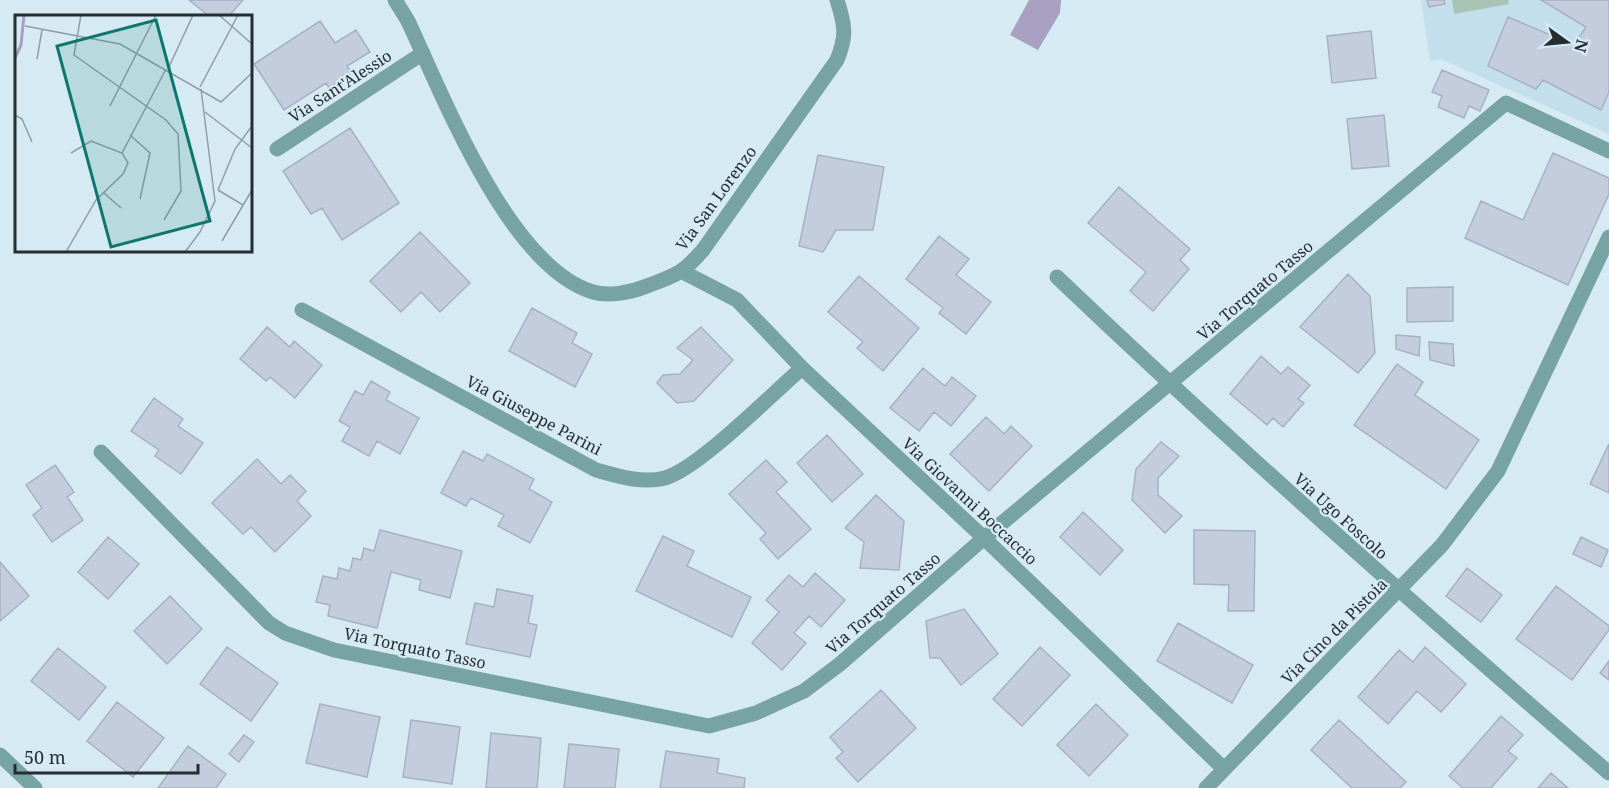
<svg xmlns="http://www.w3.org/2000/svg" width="1609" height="788" viewBox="0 0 1609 788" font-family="'Noto Serif',serif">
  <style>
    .built { fill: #c3dfec }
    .green { fill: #a8c3b2 }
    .water { fill: #a89fc1 }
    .building { fill: #c4cddd; stroke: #a8b1c1; stroke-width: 1.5 }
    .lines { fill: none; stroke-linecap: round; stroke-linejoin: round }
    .street { stroke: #77a4a2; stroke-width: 15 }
    .labels { text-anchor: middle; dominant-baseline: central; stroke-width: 4.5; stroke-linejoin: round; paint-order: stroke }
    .street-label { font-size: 16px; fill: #252d30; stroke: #d6eaf3 }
    .inset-river { fill: none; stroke: #a89fc1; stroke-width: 3 }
    .inset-road { fill: none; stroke: #8f9ea5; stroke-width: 1.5 }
    .view { fill: #0f766e; fill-opacity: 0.15; stroke: #0f766e; stroke-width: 3 }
    .inset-edge { fill: none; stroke: #252d30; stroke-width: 3 }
  </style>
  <rect width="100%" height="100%" fill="#d6eaf3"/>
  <path class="built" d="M1421 0H1609V134L1441 59 1430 61Z"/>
  <path class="green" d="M1452 0H1508L1509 4 1454 14Z"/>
  <path class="water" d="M1029 0H1061L1060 13 1038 50 1010 35Z"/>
  <path class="building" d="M189 0H243L229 16H209Z
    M1427 0H1444L1445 4 1429 7Z
    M1541 0H1609V92L1601 110 1543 80 1536 89 1488 66 1508 17 1574 45 1586 27Z
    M320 21 335 43 356 30 370 52 347 66 352 73 329 88 326 83 284 110 254 64Z
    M1371 31 1376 78 1332 83 1327 36Z
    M1442 70 1489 90 1480 111 1469 106 1464 118 1438 107 1442 96 1432 92Z
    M1384 115 1389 166 1352 169 1347 119Z
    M350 128 399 203 342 240 322 208 311 214 283 171Z
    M1553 153 1609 178V194L1568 285 1465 238 1481 201 1523 220Z
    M818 155 884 167 873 230H836L823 252 799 246Z
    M1119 187 1190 249 1180 260 1189 269 1153 311 1130 291 1146 272 1088 223Z
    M420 232 470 283 440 312 421 292 401 312 370 281Z
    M939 236 969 259 956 275 991 302 966 334 939 313 943 308 906 279Z
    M1348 274 1370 296 1375 353 1358 373 1300 327Z
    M859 276 919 328 883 371 857 348 863 342 828 312Z
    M1453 287V321L1407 322V288Z
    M532 308 577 333 572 343 592 354 575 387 509 351Z
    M267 327 290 347 294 341 322 365 295 398 270 377 266 381 240 359Z
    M701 327 733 360 694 401 677 403 657 383 663 375 680 374 693 360 677 348Z
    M1396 335 1420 337 1419 356 1396 349Z
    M1429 342 1453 344 1454 366 1430 360Z
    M1261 356 1281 374 1288 367 1310 385 1298 399 1304 403 1283 427 1273 418 1267 425 1230 394Z
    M1397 364 1423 382 1415 395 1479 440 1446 489 1354 425Z
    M923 368 945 386 952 377 976 396 951 426 934 412 919 431 890 408Z
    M371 381 390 392 386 400 419 418 400 454 377 441 369 456 342 441 350 427 339 421 355 391 363 395Z
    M154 398 183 419 178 426 203 443 181 474 155 456 159 450 131 431Z
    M986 417 1004 434 1011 426 1032 446 989 491 950 454Z
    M827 435 863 474 832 502 797 463Z
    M1161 442 1179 456 1158 478V495L1182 516 1165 533 1132 500 1136 469Z
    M1609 444V493L1590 484Z
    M463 451 483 461 487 454 534 479 529 489 552 502 530 543 498 526 504 515 471 498 466 506 441 493Z
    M257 459 281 484 290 475 306 491 297 501 311 516 275 552 251 527 243 534 212 503Z
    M766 460 787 482 776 492 811 529 778 559 760 539 766 533 729 494Z
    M55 465 74 492 67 497 83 520 52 542 33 515 42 508 26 485Z
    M876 495 904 521 899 570 860 568 864 542 845 528Z
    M1083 512 1123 550 1100 575 1060 537Z
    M380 530 462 551 450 598 419 590 421 580 391 572 377 628 328 616 330 605 316 602 323 576 337 579 339 568 350 571 353 558 361 560 364 548 374 551Z
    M1194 530 1255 531 1254 611H1228L1229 585 1194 584Z
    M663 536 694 551 687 566 751 597 732 637 636 591Z
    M108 537 139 564 108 599 78 572Z
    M1581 537 1608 550 1601 567 1573 554Z
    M0 562 29 596 0 621Z
    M1467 568 1502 595 1481 622 1446 596Z
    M815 573 845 600 821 627 809 616 794 633 806 643 782 670 752 643 779 612 766 600 789 575 803 587Z
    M1556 586 1609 626V630L1572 680 1516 639Z
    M497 589 533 596 528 623 537 625 530 657 466 644 475 603 494 607Z
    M170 596 202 629 167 664 134 631Z
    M964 609 998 654 961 685 940 658H930L926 621Z
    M1178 623 1253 665 1232 703 1157 661Z
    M227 647 278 683 251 721 200 684Z
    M1040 647 1070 675 1022 726 993 699Z
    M1425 647 1466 684 1441 712 1417 691 1388 724 1358 697 1399 650 1413 662Z
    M58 648 106 687 79 720 31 681Z
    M1609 661V680L1600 673Z
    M881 690 916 728 858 782 836 758 843 752 830 737Z
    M117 702 164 738 133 777 87 741Z
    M320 704 380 717 367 777 306 763Z
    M1096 704 1128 735 1089 776 1057 745Z
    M1501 716 1523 735 1508 751 1517 758 1491 788H1463L1449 776Z
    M411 720 460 727 452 784 403 777Z
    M1339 720 1406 782 1400 788H1352L1311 750Z
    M491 733 541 738 537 788H486Z
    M244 735 254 742 239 762 229 754Z
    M569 744 619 749 615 788H564Z
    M188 746 226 774 216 788H158Z
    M666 751 719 759 717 773 745 778 744 788H660Z
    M1551 773 1568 788H1538Z"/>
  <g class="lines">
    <path class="street" d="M395 0 408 21C443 96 509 267 593 292 609 297 632 292 647 286 676 275 682 274 703 250L837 60C847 36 845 25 837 0
      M277 149 423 53
      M683 272 737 300 802 368 984 538 1224 769
      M1057 277C1236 448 1421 611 1609 773
      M302 310 596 470C617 476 643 484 665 478 698 469 772 394 802 368
      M101 452 269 623 285 633 334 650 709 726 756 713 804 691 840 664 984 538 1506 103 1609 151
      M0 755 35 788
      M1206 788 1442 545 1498 471 1609 237"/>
  </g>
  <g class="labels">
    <g class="street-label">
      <text transform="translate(340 86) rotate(-33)">Via Sant'Alessio</text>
      <text transform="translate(716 198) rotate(-54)">Via San Lorenzo</text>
      <text transform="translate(1255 290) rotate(-40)">Via Torquato Tasso</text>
      <text transform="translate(534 415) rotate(28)">Via Giuseppe Parini</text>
      <text transform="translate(970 501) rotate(43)">Via Giovanni Boccaccio</text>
      <text transform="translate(1341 516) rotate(42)">Via Ugo Foscolo</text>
      <text transform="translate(883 603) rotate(-41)">Via Torquato Tasso</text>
      <text transform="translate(1334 631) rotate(-45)">Via Cino da Pistoia</text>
      <text transform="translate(415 648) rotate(12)">Via Torquato Tasso</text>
    </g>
  </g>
  <g transform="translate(15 15)">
    <rect width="237" height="237" fill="#d6eaf3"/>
    <path class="inset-river" d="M0 43 6 30 9 0"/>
    <path class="inset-road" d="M66 0 59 40 151 105 163 119 166 176 149 205M204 0 237 29M10 11 105 29 206 87 237 58M22 44 27 15M153 54 178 0M185 72 223 0M95 91 141 0M190 97 237 133M0 100 7 104 17 127M115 120 135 138 125 184M107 138 151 54M203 175 220 134 237 111M203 175 228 190M89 178 106 193M207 226 237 175M51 237 81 185 108 159 113 148 107 138 76 126 56 138M170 237 185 217 200 186 186 74"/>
    <path class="view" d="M141 5 195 206 96 232 42 31Z"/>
    <rect width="237" height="237" class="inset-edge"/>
  </g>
  <g transform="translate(1567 42) rotate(105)" stroke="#d6eaf3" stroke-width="4.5" paint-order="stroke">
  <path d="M0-4.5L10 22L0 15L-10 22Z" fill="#252d30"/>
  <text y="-9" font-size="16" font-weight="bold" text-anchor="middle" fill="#252d30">N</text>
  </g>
  <path d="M15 764v9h183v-9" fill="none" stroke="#252d30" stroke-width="3"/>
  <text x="24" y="764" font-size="18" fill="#252d30" stroke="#d6eaf3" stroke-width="4.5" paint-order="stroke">50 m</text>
</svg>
